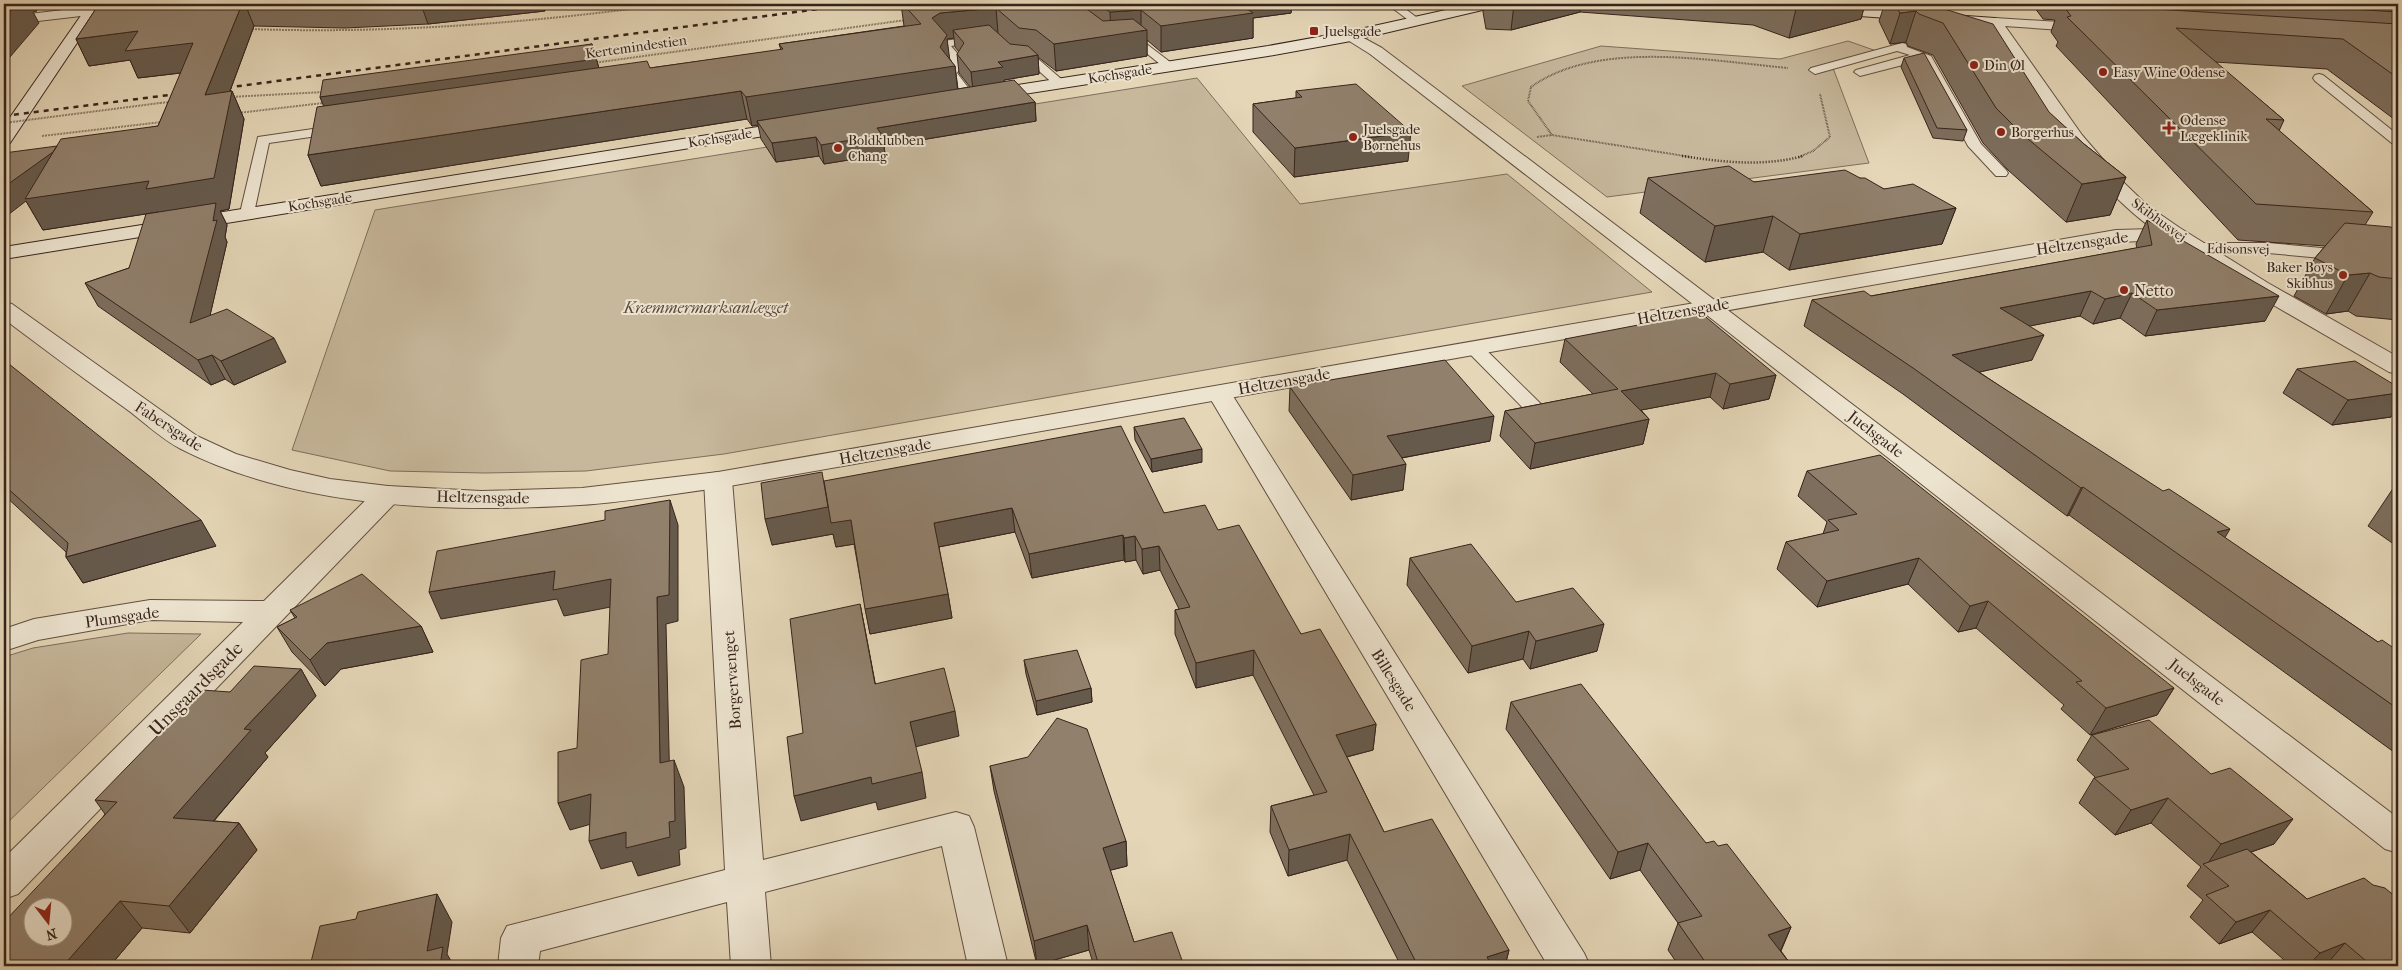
<svg xmlns="http://www.w3.org/2000/svg" width="2402" height="970" viewBox="0 0 2402 970" font-family="'IM FELL French Canon',serif">
  <style>
    .green { fill: #c7b89c; stroke: #7f6e5c }
    .lines { fill: none; stroke-linecap: round; stroke-linejoin: round }
    .service-casing { stroke: #625042; stroke-width: 2 }
    .minor-casing { stroke: #625042; stroke-width: 2 }
    .tertiary-casing { stroke: #625042; stroke-width: 2 }
    .secondary-casing { stroke: #37231b; stroke-width: 2 }
    .path-far1 { stroke: #37231b; stroke-width: 2; stroke-dasharray: 0.5 1; stroke-linecap: butt }
    .path { stroke: #37231b; stroke-width: 2.5; stroke-dasharray: 1 2; stroke-linecap: butt }
    .service { fill: #ede4d0; fill-rule: evenodd }
    .minor { fill: #ede4d0; fill-rule: evenodd }
    .tertiary { fill: #ede4d0; fill-rule: evenodd }
    .secondary { fill: #ede4d0; fill-rule: evenodd }
    .rail { stroke: #37231b; stroke-width: 2.5; stroke-dasharray: 5 5; stroke-linecap: butt }
    .path-bridge { stroke: #37231b; stroke-width: 2; stroke-dasharray: 0.5 1; stroke-linecap: butt }
    .wall { fill: #7d6e5d; stroke: #37231b; fill-rule: evenodd }
    .shaded-wall { fill: #665a4c; stroke: #37231b }
    .building { fill: #91806c; stroke: #37231b; fill-rule: evenodd }
    .poi-dot { fill: #8f2418; stroke: #ede4d0; stroke-width: 2 }
    .labels { text-anchor: middle; dominant-baseline: central; stroke-width: 4; stroke-linejoin: round; paint-order: stroke }
    .far-poi-label { font-size: 14px; fill: #37231b; stroke: #ede4d0; text-anchor: start }
    .far-street-label { font-size: 14px; fill: #37231b; stroke: #ede4d0 }
    .street-label { font-size: 16px; fill: #37231b; stroke: #ede4d0 }
    .poi-label { font-size: 16px; fill: #37231b; stroke: #ede4d0; text-anchor: start }
    .park-label { font-size: 16px; font-style: italic; fill: #5b483b; stroke: #ede4d0 }
    .near-street-label { font-size: 19px; fill: #37231b; stroke: #ede4d0 }
  </style>
  <rect width="100%" height="100%" fill="#e4d6b7"/>
  <filter id="stains"><feTurbulence type="fractalNoise" baseFrequency=".004" numOctaves="4"/><feColorMatrix values="0 0 0 0 .2 0 0 0 0 .09 0 0 0 0 .02 0 0 0 .5 -.17"/></filter>
  <radialGradient id="worn" r=".72"><stop offset=".6" stop-color="#630" stop-opacity="0"/><stop offset="1" stop-color="#630" stop-opacity=".3"/></radialGradient>
  <path class="green" d="M1848 41 1885 54 1833 68 1869 163 1607 197 1462 86 1601 46 1780 59Z
    M1197 78 1300 204 1507 174 1652 292 724 454 586 471 485 473 390 471 292 450 375 210Z
    M128 633 201 634 4 826V657L33 648Z"/>
  <g class="lines">
    <g class="service-casing">
      <path id="service" d="M1387 4H1399L1420 20 1419 22H1411Z
        M981 36 987 39 985 41 951 46 964 61 957 73 976 98 970 102 966 101 945 73 952 61 937 44 943 41Z
        M1136 36 1174 65 1176 67 1174 69H1166L1134 43 1124 44 1118 41 1120 39Z
        M1902 43 1906 44 1907 47 1931 56 1981 144 2006 170 2008 173 2006 176H1996L1968 146 1922 60 1860 76 1854 72 1856 70 1910 55 1897 51 1815 74 1809 70 1811 68Z
        M1014 53 1020 56 1037 58 1067 84 1061 88 1057 87 1030 63 1013 61 1008 56Z
        M2319 74 2323 75 2398 135V145L2393 144 2315 81 2313 78 2315 75Z
        M340 125 345 126 346 129 345 132 269 143 254 213 252 216H242L240 213 258 137Z
        M2198 243H2268L2398 255V265L2268 253 2193 251 2190 248Z
        M1474 343 1480 344 1547 410 1549 414 1547 418H1533L1468 352 1465 348 1468 344Z"/>
    </g>
    <g class="minor-casing">
      <path id="minor" d="M1995 18 2091 24 2098 28 2091 32 1990 25 1988 22Z
        M1351 31 1382 48 2398 818V853L2385 849 1703 312 1370 54 1346 39 1343 36 1346 33Z
        M1219 386 1228 388 1231 393 1584 953 1590 966H1548L1207 393 1210 388Z
        M718 472 728 474 732 480 763 860 956 812 969 816 974 827 1008 966H968L942 846 765 892 771 966H731L727 902 540 951 538 966H498L501 938 507 926 725 870 704 480 708 474Z
        M388 486 398 488 402 494 398 500 18 894 4 899V858L243 622 150 620 38 640 4 651V629L34 619 150 600 264 601 378 488Z"/>
    </g>
    <g class="tertiary-casing">
      <path id="tertiary" d="M114 4H156L149 8 4 25V17Z
        M1995 18 2000 19 2082 135 2119 178 2148 206 2180 228 2268 283 2398 357V374L2389 372 2275 306 2171 240 2116 242 718 488C672 494 626 502 580 505 451 513 299 509 181 449 161 439 143 421 125 408 84 379 44 349 4 319V302L12 304 197 436 236 454 290 470 330 479 388 486 481 491 582 488 718 472 2116 230 2153 229C2081 176 2036 95 1988 22Z"/>
    </g>
    <g class="secondary-casing">
      <path id="secondary" d="M89 4H103L10 143 4 144V126Z
        M1473 4H1498L1491 8 1351 41 1268 56 986 100 980 99 978 95 980 91 986 90 1268 46 1351 31Z
        M1824 6 1995 18 2002 22 1995 26 1819 13 1817 10 1819 7Z
        M795 121 801 122 804 126 801 130 4 259V247Z"/>
    </g>
    <path class="path-far1" d="M249 29C390 34 529 23 669 4
      M593 63 906 20
      M230 97 324 92
      M160 103 171 102
      M238 113 323 103
      M1552 135 1528 101 1531 87C1598 39 1711 61 1788 68
      M42 136 162 122
      M1537 137 1552 135 1691 157
      M1799 157 1813 151 1830 137 1820 94"/>
    <path class="path" d="M1682 156C1722 162 1763 167 1803 156"/>
    <use href="#service" class="service"/>
    <use href="#minor" class="minor"/>
    <use href="#tertiary" class="tertiary"/>
    <use href="#secondary" class="secondary"/>
    <path class="rail" d="M217 89 856 4
      M4 116 185 93"/>
    <path class="path-bridge" d="M4 123 160 103"/>
  </g>
  <path class="wall" d="M99 4H543L545 11 428 24 345 28 254 26 230 91H232L244 119 229 209 220 211 227 225 225 237 227 242 210 315 286 362 234 385 225 379 211 385 98 306 85 283 129 268 158 212 43 230 26 201 57 146 158 126 181 73 138 78 130 60 89 66 76 39Z
    M901 4H1292L1291 13 1253 18V38L1161 52 1147 40V56L1056 71 1038 57 1039 74 1004 80V82L1035 102 1036 121 884 146 885 154 824 164 819 156 776 162 761 139 758 125 752 126 747 119 321 186 308 155 324 106 320 97 592 44 599 68H650L781 50 779 44 904 26ZM954 38 955 47 959 52 957 54 959 73 970 87 958 89 955 66 949 59 947 39Z
    M1484 4H1928L2084 144 2126 177 2110 215 2066 222 2008 170 1983 143 1933 55 1908 46 1906 42 1890 44 1879 21 1883 9 1864 7 1861 19 1789 38 1753 25 1580 12 1511 30 1486 29 1483 12Z
    M2032 4H2398V122L2327 69 2215 62 2284 120 2279 131 2373 212 2365 225 2398 234V320L2356 316 2348 311 2326 314 2294 296 2315 258 2325 246 2238 240 2056 46 2058 42 2051 32 2055 20 2043 19Z
    M1904 58 1967 130 1963 141 1933 138 1901 67Z
    M1296 91 1408 161 1294 177 1253 132V104L1296 98Z
    M1648 178 1754 182 1860 178 1884 189 1956 208 1942 244 1789 270 1763 252 1705 262 1640 213Z
    M2147 220 2265 321 2145 336 2120 318 2093 324 2080 316 2029 326 2032 360 1979 372 2225 538 2378 642 2398 651V755L2069 515 2067 516 1903 394 1804 326 1812 300 1871 296 2137 248 2136 244Z
    M1565 339 1776 375 1769 399 1723 409 1710 397 1641 410 1649 419 1643 444 1530 469 1500 436 1505 411 1593 394 1560 362Z
    M4 360 216 546 83 583 66 557V552L4 495Z
    M2297 369 2391 417 2332 425 2283 393Z
    M1290 387 1490 441 1402 458 1403 490 1351 500 1289 411Z
    M1134 427 1202 462 1152 472 1135 440Z
    M1807 471 2174 688 2157 715 2090 735 2061 709 2064 705 1976 628 1958 632 1908 584 1817 607 1777 569 1786 542 1823 534 1827 522 1798 496Z
    M2398 481V547L2368 526Z
    M826 489 1164 513 1218 530 1301 634 1376 724 1373 750 1347 757 1384 832 1509 950 1505 966H1401L1347 860 1288 876 1270 832 1271 806 1314 795 1253 675 1196 688 1175 634V610L1179 609 1160 570 1143 574 1136 560 1125 562 1124 560 1032 578 1015 532 939 547 948 594 952 618 870 634 854 544 836 547 833 534 772 545Z
    M1410 558 1516 602 1597 651 1530 669 1523 659 1468 673 1407 585Z
    M290 610 421 626 433 652 341 669 325 686 292 652 277 627 295 618Z
    M1024 660 1091 688 1092 702 1037 715 1026 674Z
    M301 669 316 696 265 753 268 757 214 821 239 823 257 850 190 933 142 928 110 966H4L105 814 95 800 230 692Z
    M1511 702 1706 843 1718 846 1791 927 1781 951 1792 966H1679L1668 950 1678 923 1640 870 1610 879 1506 729Z
    M2092 735 2274 844 2251 852 2307 899 2398 966H2327L2326 965 2322 966H2291L2252 932 2219 944 2190 917 2203 900 2187 886 2201 867 2151 823 2115 835 2079 803 2094 778H2096L2077 760Z
    M990 766 1126 841 1127 866 1110 870 1134 942 1184 966H1094L1089 950 1037 965 994 791Z"/>
  <path class="shaded-wall" d="M4 4H33L37 11 33 12 39 23 4 64Z
    M242 4H245L254 26 218 123 205 95Z
    M421 4H543L545 11 428 24Z
    M1229 4H1292L1291 13 1253 18V38L1161 52V26Z
    M1514 4H1581L1580 12 1511 30Z
    M1817 4H1865L1861 19 1789 38 1796 9Z
    M996 8 998 33 959 37 953 30 954 38 947 39 950 61 955 66 958 93 757 121 758 125 752 126 746 97 940 47 932 18 940 13Z
    M1141 10V31L1147 30V56L1056 71 1054 44 1111 35 1110 12Z
    M1916 11 1906 42 1890 44 1900 13Z
    M138 31 193 43 205 70 138 78 130 60 89 66 76 39Z
    M592 44 604 86 331 125 320 97Z
    M1038 55 1039 74 1004 80V86L973 91 971 72 998 62Z
    M232 91 244 119 229 209 220 211 227 225 225 237 227 242 203 346 190 323 158 212 43 230 26 201 4 218V187L62 145 149 181Z
    M741 91 747 119 321 186 308 155Z
    M1035 102 1036 121 884 146 885 154 824 164 821 145 877 128Z
    M1411 132 1408 161 1294 177 1295 148Z
    M816 137 819 156 776 162 772 143Z
    M2126 177 2110 215 2066 222 2082 184Z
    M1956 208 1942 244 1789 270 1800 234Z
    M1773 216 1763 252 1705 262 1715 226Z
    M2370 273 2348 311 2326 314 2348 275Z
    M2091 291 2080 316 1990 334 2000 308Z
    M2132 293 2120 318 2093 324 2105 299Z
    M2279 296 2265 321 2145 336 2157 310Z
    M2044 335 2032 360 1941 381 1952 355Z
    M274 338 286 362 234 385 221 361Z
    M212 355 225 379 211 385 198 360Z
    M1716 373 1710 397 1615 415 1621 391Z
    M1776 375 1769 399 1723 409 1730 384Z
    M2398 393V405L2391 417 2332 425 2348 400Z
    M1494 416 1490 441 1385 461 1387 436Z
    M1649 419 1643 444 1530 469 1535 443Z
    M1202 449V462L1152 472 1151 459Z
    M1406 464 1403 490 1351 500 1353 475Z
    M2083 487 2069 515 2067 516 2081 488Z
    M827 498 851 520 855 544 836 547 833 534 772 545 765 519Z
    M670 500 678 525V621L666 624 670 791 660 763 657 597Z
    M1012 508 1015 532 938 547 934 523Z
    M201 520 216 546 83 583 66 557Z
    M2230 529 2213 558 2217 532Z
    M1123 535 1124 560 1032 578 1029 554Z
    M1135 536 1136 560 1125 562 1124 538Z
    M1159 546 1160 570 1143 574 1142 549Z
    M1919 558 1908 584 1817 607 1827 581Z
    M555 571 611 579 621 605 564 616 557 599 441 619 429 592Z
    M948 594 952 618 870 634 865 609Z
    M1988 601 1976 628 1958 632 1970 606Z
    M860 604 865 629 880 709 875 684Z
    M1604 624 1597 651 1530 669 1536 641Z
    M421 626 433 652 341 669 325 686 310 660 327 643Z
    M1529 631 1523 659 1468 673 1472 646Z
    M1254 650 1253 675 1196 688V663Z
    M301 669 316 696 265 753 268 757 193 845 173 818 244 729Z
    M1091 688 1092 702 1037 715 1036 701Z
    M2174 688 2157 715 2090 735 2106 708Z
    M955 711 959 736 915 747 910 722Z
    M1376 724 1373 750 1334 760 1336 735Z
    M674 760 684 787 686 848 679 850 680 865 638 876 632 861 601 869 589 841 669 822Z
    M922 772 926 798 878 810 876 802 801 821 794 796 871 777Z
    M591 794 602 821 570 830 558 803Z
    M2168 798 2151 823 2115 835 2131 810Z
    M2293 819 2274 844 2207 867 2206 866 2221 844Z
    M239 823 257 850 190 933 169 906Z
    M1350 834 1347 860 1288 876 1289 850Z
    M1126 841 1127 866 1104 872 1103 848Z
    M1648 843 1640 870 1610 879 1618 852Z
    M437 894 452 922 447 954 454 966H436L427 951Z
    M120 901 142 928 110 966H63Z
    M2270 910 2252 932 2219 944 2236 922Z
    M1087 925 1089 950 1037 965 1034 941Z
    M1791 927 1779 954 1768 935Z
    M2345 943 2326 965 2322 966H2308L2320 953Z
    M1509 950 1505 966H1485L1487 957Z
    M334 962 337 966H312Z"/>
  <path class="building" d="M4 4H17L4 18Z
    M99 4H242L205 95 232 91 214 178 146 189 149 181 25 199 61 139 158 126 193 43 125 51 138 31 76 39Z
    M903 4H1080L1103 21 1133 19 1147 30 1054 44 1036 30 1019 28 996 8 940 13 932 18 947 35 940 47 955 66 746 97 741 91 308 155 317 107 647 61 650 68 783 49 779 44 921 24Z
    M1098 4H1240L1253 13 1161 26 1141 10 1110 12Z
    M1781 4H1817L1796 9Z
    M1895 4H1928L1993 24 2049 112 2084 144 2126 177 2082 184 2022 134 1996 108 1943 23 1919 14 1916 11 1900 13Z
    M2062 4H2074L2398 24V78L2343 39 2176 28 2284 120 2266 119 2373 212 2256 204 2067 17 2071 16Z
    M2271 4H2286L2289 5Z
    M2315 4H2398V12L2317 7Z
    M989 25 1010 44 1028 46 1038 55 998 62 1003 67 971 72 957 54 964 43 953 30Z
    M592 44 596 59 320 97 323 80Z
    M1924 53 1967 130 1937 128 1904 58Z
    M1014 80 1035 102 877 128 882 135 821 145 816 137 772 143 757 121Z
    M1356 84 1411 132 1295 148 1253 104 1302 97 1296 91Z
    M57 146 53 152 4 187V153Z
    M1729 166 1754 182 1845 170 1860 178H1865L1884 189 1913 184 1956 208 1800 234 1773 216 1715 226 1648 178Z
    M216 203 213 221 217 220 190 323 227 309 274 338 221 361 212 355 198 360 85 283 129 268 146 214Z
    M2147 220 2279 296 2157 310 2132 293 2105 299 2091 291 2000 308 2044 335 1952 355 2163 491 2169 489 2230 529 2217 532 2378 642 2382 640 2398 651V709L2083 487 2081 488 1913 368 1812 300 1864 291 1871 296 2152 245Z
    M2345 223 2391 227 2398 234V279L2379 277 2370 273 2348 275 2315 258Z
    M1701 313 1776 375 1730 384 1716 373 1621 391 1649 419 1535 443 1505 411 1618 389 1565 339Z
    M4 360 153 479 201 520 66 557 68 543 4 485Z
    M1445 360 1494 416 1387 436 1406 464 1353 475 1290 387Z
    M2355 361 2398 387V393L2348 400 2297 369Z
    M1184 418 1202 449 1151 459 1134 427Z
    M1121 426 1164 513 1205 505 1218 530 1239 525 1301 634 1320 629 1376 724 1336 735 1384 832 1432 819 1509 950 1487 957 1492 966H1418L1350 834 1289 850 1271 806 1327 792 1254 650 1196 663 1175 610 1190 607 1159 546 1142 549 1135 536 1124 538 1123 535 1029 554 1012 508 934 523 948 594 865 609 851 520 831 523 824 481Z
    M1880 455 2174 688 2106 708 2076 682 2082 681 1988 601 1970 606 1919 558 1827 581 1786 542 1839 530 1828 520 1857 514 1807 471Z
    M822 472 828 507 765 519 761 483Z
    M670 500 669 595 657 597 660 763 674 760 675 821 669 822 670 837 626 848V832L589 841 591 794 558 803V752L577 748 581 660 608 654 611 579 553 590 555 571 429 592 437 551 605 520V511Z
    M1471 544 1516 602 1573 588 1604 624 1536 641 1529 631 1472 646 1410 558Z
    M362 574 421 626 327 643 310 660 277 627 297 617 290 610Z
    M860 604 875 684 944 668 955 711 910 722 922 772 872 784 871 777 794 796 787 737 803 733 790 619Z
    M1077 650 1091 688 1036 701 1024 660Z
    M254 666 301 669 244 729 251 730 173 818 239 823 169 906 120 901 63 966H4V922L117 802 95 800 202 690 230 692ZM32 908H62V938H32Z
    M1581 684 1706 843 1714 841 1718 846 1727 844 1791 927 1768 935 1792 966H1708L1678 923 1702 916 1648 843 1618 852 1511 702Z
    M1057 718 1087 729 1126 841 1103 848 1134 942 1172 932 1184 966H1099L1087 925 1034 941 990 766 1028 757Z
    M2149 720 2211 774 2230 768 2293 819 2221 844 2168 798 2131 810 2094 778 2129 769 2092 735Z
    M2247 849 2307 899 2364 878 2373 885 2385 888 2397 898 2398 902V966H2372L2345 943 2320 953 2270 910 2236 922 2206 895 2229 886 2203 864Z
    M437 894 427 951 443 947 440 966H333L334 962 310 966 320 926 356 919 358 912Z"/>
  <g class="poi-dot">
    <rect x="1309" y="26" width="10" height="10" rx="2.5"/>
    <circle cx="1974" cy="65" r="5"/>
    <circle cx="2103" cy="72" r="5"/>
    <path d="M2166.5 120.5h5v5h5v5h-5v5h-5v-5h-5v-5h5z"/>
    <circle cx="2001" cy="132" r="5"/>
    <circle cx="1353" cy="137" r="5"/>
    <circle cx="838" cy="148" r="5"/>
    <circle cx="2343" cy="275" r="5"/>
    <circle cx="2124" cy="290" r="5"/>
  </g>
  <g class="labels">
    <g class="far-poi-label">
      <text x="1324" y="31">Juelsgade</text>
      <text x="1984" y="65">Din Øl</text>
      <text x="2113" y="72">Easy Wine Odense</text>
      <text x="2180" y="120">Odense<tspan x="2180" dy="16">Lægeklinik</tspan></text>
      <text x="1363" y="129">Juelsgade<tspan x="1363" dy="16">Børnehus</tspan></text>
      <text x="2011" y="132">Borgerhus</text>
      <text x="848" y="140">Boldklubben<tspan x="848" dy="16">Chang</tspan></text>
      <text x="2333" y="267" text-anchor="end">Baker Boys<tspan x="2333" dy="16">Skibhus</tspan></text>
    </g>
    <g class="far-street-label">
      <text transform="translate(636 47) rotate(-8)">Kertemindestien</text>
      <text transform="translate(1120 74) rotate(-9)">Kochsgade</text>
      <text transform="translate(720 138) rotate(-9)">Kochsgade</text>
      <text transform="translate(320 202) rotate(-9)">Kochsgade</text>
      <text transform="translate(2159 220) rotate(36)">Skibhusvej</text>
      <text transform="translate(2238 249) rotate(1)">Edisonsvej</text>
    </g>
    <g class="street-label">
      <text transform="translate(2082 243) rotate(-8)">Heltzensgade</text>
      <text transform="translate(1683 311) rotate(-10)">Heltzensgade</text>
      <text transform="translate(1284 381) rotate(-10)">Heltzensgade</text>
      <text transform="translate(169 426) rotate(33)">Fabersgade</text>
      <text transform="translate(1876 434) rotate(38)">Juelsgade</text>
      <text transform="translate(885 451) rotate(-10)">Heltzensgade</text>
      <text transform="translate(483 497) rotate(1)">Heltzensgade</text>
      <text transform="translate(122 617) rotate(-8)">Plumsgade</text>
      <text transform="translate(732 680) rotate(-94)">Borgervænget</text>
      <text transform="translate(1394 680) rotate(58)">Billesgade</text>
      <text transform="translate(2197 682) rotate(38)">Juelsgade</text>
    </g>
    <g class="poi-label">
      <text x="2134" y="290">Netto</text>
    </g>
    <g class="park-label">
      <text x="706" y="307">Kræmmermarksanlægget</text>
    </g>
    <g class="near-street-label">
      <text transform="translate(196 689) rotate(-45)">Unsgaardsgade</text>
    </g>
  </g>
  <rect width="2402" height="970" fill="none" stroke="#e4d6b7" stroke-width="20"/>
  <rect x="5" y="5" width="2392" height="960" fill="none" stroke="#37231b" stroke-width="2.5"/>
  <rect x="10" y="10" width="2382" height="950" fill="none" stroke="#37231b"/>
  <g transform="translate(48 922) rotate(164)"><circle r="24" fill="#ede4d0" stroke="#a49788"/>
  <path d="M0-4L9 19L0 12L-9 19Z" fill="#8f2418"/>
  <text y="-8" font-size="14" font-weight="bold" text-anchor="middle" fill="#37231b">N</text>
  </g>
  <rect width="100%" height="100%" filter="url(#stains)"/>
  <rect width="100%" height="100%" fill="url(#worn)"/>
</svg>
